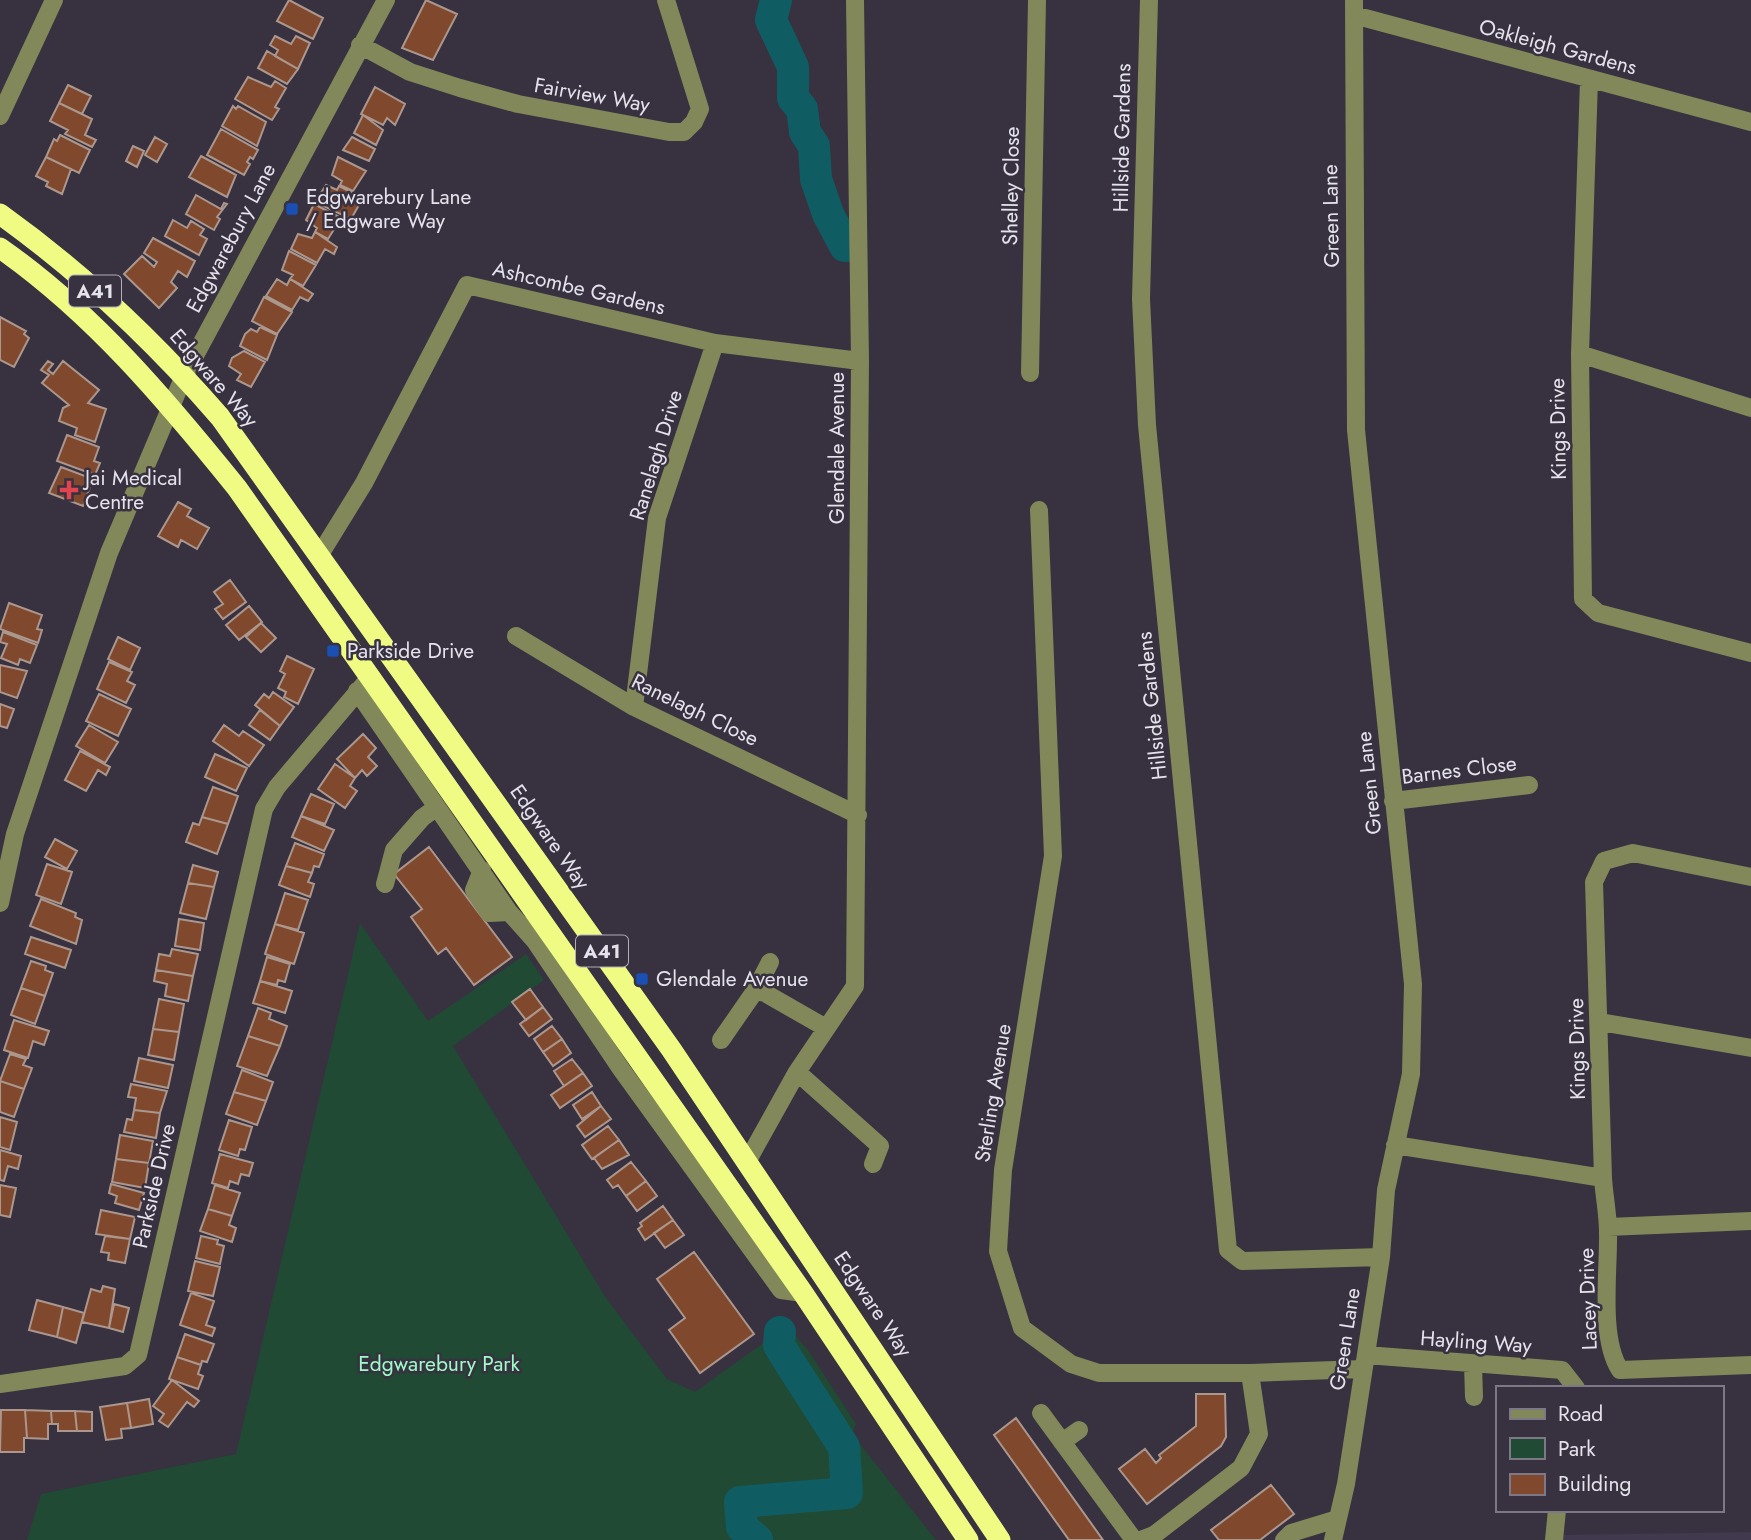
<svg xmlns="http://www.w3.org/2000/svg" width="1751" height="1540" viewBox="0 0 1751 1540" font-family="Jost,sans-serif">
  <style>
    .built { fill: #41394e }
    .green { fill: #204a34 }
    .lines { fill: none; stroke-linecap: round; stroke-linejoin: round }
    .river { stroke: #105c63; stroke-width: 32 }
    .building { fill: #80482d; stroke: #ab978d; stroke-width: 2 }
    .minor { stroke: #828859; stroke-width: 18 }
    .highway { stroke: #effb82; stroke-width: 21 }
    .transit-dot { fill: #1a4fb4; stroke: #373140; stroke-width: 2.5 }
    .health-dot { fill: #e0444e; stroke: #373140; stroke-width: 2.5 }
    .labels { text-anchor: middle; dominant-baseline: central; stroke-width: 5; stroke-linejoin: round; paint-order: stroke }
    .shield { fill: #373140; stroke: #b2adb8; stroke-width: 2 }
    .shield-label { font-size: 19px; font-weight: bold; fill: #e6e2ec }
    .street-label { font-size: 21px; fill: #e6e2ec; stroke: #373140 }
    .poi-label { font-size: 21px; fill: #e6e2ec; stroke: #373140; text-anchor: start }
    .park-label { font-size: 21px; fill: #9dfbc7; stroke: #373140 }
  </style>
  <rect width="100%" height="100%" fill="#373140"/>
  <path class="built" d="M1751 1532V1540H1563V1535Z"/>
  <path class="green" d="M360 923 428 1021 526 954 544 980 453 1046 606 1298 667 1379 695 1392 787 1326 808 1350 856 1424 852 1434 936 1540H27L41 1494 236 1454Z"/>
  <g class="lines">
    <path class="river" d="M776 0 771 20 793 67V98L802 109 805 132 814 146 816 179 828 214 845 246
      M780 1332 779 1345 787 1358
      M757 1540 742 1527 740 1502 847 1493 844 1447 790 1363"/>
  </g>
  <path class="building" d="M289 0 323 18 313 39 277 21Z
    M426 0 457 14 433 60 402 48Z
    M275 36 291 44 296 36 310 43 298 69 275 56 278 50 270 45Z
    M267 51 298 69 287 84 258 68Z
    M248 77 271 87 275 81 286 88 275 107 279 109 272 120 235 99Z
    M68 85 91 96 82 114 59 103Z
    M375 87 405 104 395 125 387 118 383 125 361 114Z
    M59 103 92 119 85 135 96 140 92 147 65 134 68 130 50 121Z
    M233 106 236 109 238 106 266 122 257 146 222 126Z
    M363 115 383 130 376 145 354 133Z
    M221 129 258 150 253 159 250 157 247 162 250 164 244 175 207 155Z
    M60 135 90 150 79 173 46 157 54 139 57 141Z
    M155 137 167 144 157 162 145 155Z
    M352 137 375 149 369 161 343 150Z
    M133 146 144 151 137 167 126 161Z
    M201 156 236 175 227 197 189 177Z
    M46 157 71 169 62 194 46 186 48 182 36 176Z
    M338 157 366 171 353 191 340 185 342 181 332 175Z
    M326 185 337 190 339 186 363 198 351 219 315 202Z
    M196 195 221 209 224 203 227 204 217 217 220 219 214 230 186 214Z
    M314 204 341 218 328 239 315 232 317 228 306 220Z
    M173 220 187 228 191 221 204 229 200 235 207 239 199 255 165 236Z
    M315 232 337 247 334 254 325 249 317 263 291 249 298 234 312 238Z
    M153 238 195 261 187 277 178 271 171 282 177 288 159 308 124 274 142 256 154 267 157 262 144 253Z
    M289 251 316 265 303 286 290 279 293 275 282 270Z
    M277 279 287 285 290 279 313 294 308 301 300 297 292 310 266 296Z
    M264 297 292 312 277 334 252 321Z
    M0 317 26 331 24 334 29 338 14 367 0 360Z
    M260 327 277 335 267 360 240 346 245 334 251 329 257 332Z
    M244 351 265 362 251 387 237 380 241 374 229 366 232 358Z
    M48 361 53 364 48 370 53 374 63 361 99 390 88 403 106 409 95 442 75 435 77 428 59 421 63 408 69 405 42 383 49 375 41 370Z
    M67 435 99 447 94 461 100 463 95 475 57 461Z
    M61 467 93 479 83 506 49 493Z
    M178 502 191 509 187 516 209 528 197 549 181 540 178 547 158 536Z
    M230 580 246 602 223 619 215 609 223 604 214 592Z
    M9 603 42 615 37 629 42 630 38 643 0 629Z
    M249 606 262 622 239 640 226 625Z
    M261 623 276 638 261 652 246 637Z
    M3 632 37 645 30 663 20 659 18 665 1 658 7 644 0 642Z
    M118 637 140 648 130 670 108 659Z
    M287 656 314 669 298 704 284 697 286 692 278 688 285 674 280 671Z
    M109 662 132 672 127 681 135 685 126 703 97 689Z
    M0 665 27 671 17 698 0 692Z
    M273 692 294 707 280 726 255 705 264 694 269 698Z
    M99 694 131 709 118 736 86 721Z
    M0 704 14 709 7 728 0 726Z
    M260 710 280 726 270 740 249 725Z
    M89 725 118 742 105 763 76 746Z
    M224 725 239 736 243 731 264 745 249 766 213 741Z
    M363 734 376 748 368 757 377 766 367 776 362 770 355 778 337 759Z
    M80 751 110 767 106 775 98 770 86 791 65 780Z
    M215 754 247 768 236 791 205 777Z
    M335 764 355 778 350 786 357 791 345 808 318 789Z
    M213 787 238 796 228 824 202 817Z
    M311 794 334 804 325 824 301 816Z
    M301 816 334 830 324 851 292 837Z
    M202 817 228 824 217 854 186 842 193 823 199 825Z
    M55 839 77 851 67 869 45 857Z
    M295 843 324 854 319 867 314 866 312 873 286 866Z
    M429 847 512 957 474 985 446 948 438 954 411 917 422 909 394 874Z
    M47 864 72 872 61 904 36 895Z
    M193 865 218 872 214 887 188 883Z
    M286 866 312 873 308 882 314 884 310 897 279 885Z
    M188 883 214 887 206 919 180 913Z
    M285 893 308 900 298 930 275 924Z
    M41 899 76 913 75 917 82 920 76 944 30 926Z
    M179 919 204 923 200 950 175 946Z
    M275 924 304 933 294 964 265 954Z
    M31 937 71 950 65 968 25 954Z
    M172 949 198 954 193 976 156 970 159 954 170 956Z
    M267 957 290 964 285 982 278 980 277 985 260 981Z
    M31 961 46 966 45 970 53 973 45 996 21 988Z
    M156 970 193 976 188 1001 165 996 167 984 154 981Z
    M260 981 292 991 285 1013 253 1003Z
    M21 988 45 996 35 1024 11 1015Z
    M530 989 543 1007 526 1020 512 1002Z
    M159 999 184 1004 179 1032 153 1029Z
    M543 1007 552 1019 529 1036 520 1024Z
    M258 1008 271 1013 269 1019 287 1026 280 1046 248 1036Z
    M14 1020 49 1031 44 1045 33 1041 28 1058 4 1050Z
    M552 1026 562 1039 543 1052 534 1039Z
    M153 1029 179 1032 174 1060 148 1055Z
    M248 1036 280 1046 267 1076 237 1066Z
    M562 1039 571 1053 553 1066 543 1052Z
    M10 1054 26 1059 23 1065 32 1068 24 1089 0 1081Z
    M139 1058 173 1065 168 1088 134 1081Z
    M572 1059 583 1073 564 1086 554 1071Z
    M242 1070 273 1082 266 1101 234 1092Z
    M583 1073 592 1086 560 1108 551 1095Z
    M0 1081 24 1089 14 1117 0 1112Z
    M131 1084 167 1091 160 1113 134 1110 136 1098 128 1097Z
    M234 1092 266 1101 257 1125 226 1114Z
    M592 1092 601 1106 582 1119 573 1105Z
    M601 1106 611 1119 585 1137 577 1126Z
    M134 1110 160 1113 156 1138 124 1132 127 1119 132 1120Z
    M0 1117 17 1122 10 1150 0 1147Z
    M229 1120 252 1127 245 1150 240 1149 238 1156 219 1150Z
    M608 1126 619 1140 592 1159 582 1145Z
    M120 1135 153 1141 149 1163 116 1159Z
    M619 1140 629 1155 602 1169 594 1158Z
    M0 1150 21 1156 18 1169 8 1166 4 1181 0 1180Z
    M220 1154 253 1163 249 1176 241 1174 238 1184 230 1181 228 1188 212 1183Z
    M116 1159 149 1163 145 1188 112 1182Z
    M631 1162 646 1181 626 1196 618 1185 613 1188 607 1180Z
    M646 1181 657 1196 637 1211 626 1196Z
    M111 1184 144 1193 139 1210 115 1203 117 1196 109 1193Z
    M0 1185 16 1188 10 1217 0 1215Z
    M215 1185 240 1193 232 1216 208 1209Z
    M663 1206 673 1220 645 1240 638 1229 642 1226 640 1223Z
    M208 1209 232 1216 229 1225 236 1228 232 1242 200 1231Z
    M101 1210 135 1217 130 1239 96 1234Z
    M673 1220 684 1235 665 1248 654 1233Z
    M105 1236 130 1239 125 1263 108 1260 109 1253 101 1252Z
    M201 1236 218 1240 217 1244 224 1246 220 1264 196 1258Z
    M694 1252 754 1334 700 1373 669 1330 685 1318 657 1279Z
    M195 1261 220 1267 213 1296 188 1291Z
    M103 1286 115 1289 109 1328 82 1322 91 1289 101 1292Z
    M191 1293 214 1301 206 1325 215 1328 212 1336 180 1325Z
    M37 1300 63 1307 57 1337 29 1330Z
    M114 1304 129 1308 123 1332 109 1328Z
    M63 1307 84 1313 76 1343 57 1337Z
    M185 1334 214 1344 207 1362 202 1361 201 1365 177 1357Z
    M177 1357 201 1365 198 1374 203 1376 198 1389 169 1379Z
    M172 1380 199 1401 194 1407 187 1402 168 1427 159 1421 164 1414 153 1406Z
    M1196 1394H1225L1226 1437 1221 1446 1147 1504 1119 1469 1145 1449 1156 1463 1161 1458 1159 1455 1196 1426Z
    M149 1399 153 1424 131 1428 127 1403Z
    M127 1403 131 1428 121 1429 122 1438 106 1440 100 1407Z
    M1 1410H25L27 1438H24V1452H0Z
    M25 1410 51 1411 52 1424H48V1439L27 1438Z
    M51 1411H75L77 1431H58V1424H52Z
    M75 1411 92 1412V1431H77Z
    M1016 1418 1103 1540H1069L994 1435Z
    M1271 1485 1294 1514 1260 1540H1219L1211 1530Z"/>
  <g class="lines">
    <path class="minor" d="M1149 0 1141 299 1147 425 1228 1250 1242 1261 1381 1257
      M1354 15 1751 122
      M360 45 410 72 460 88 518 104 669 132H684L694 122 700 109 666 0
      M1589 80 1580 354 1583 599 1598 613 1751 653
      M0 116 54 0
      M1580 354 1751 408
      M1030 373 1037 0
      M1039 510 1053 856 1003 1170 998 1251 1022 1328 1071 1364 1099 1373H1250L1363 1369
      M319 556 364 483 467 285 715 343 860 361
      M516 636 634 707 858 815
      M357 691 509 912 535 941 621 1069 781 1290 803 1293
      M634 707 657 518 715 343
      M1393 801 1529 785
      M482 870 474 890 489 913 509 912
      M385 884 394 850 422 818 437 807
      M0 903 15 834 109 553 184 376 386 0
      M755 991 770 962
      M1600 1022 1751 1048
      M721 1040 755 991 765 993 826 1028
      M797 1072 880 1146 873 1164
      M1395 1145 1603 1178 1594 882 1604 861 1633 853 1751 877
      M748 1160 797 1072 855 986 860 361 855 0
      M1603 1178C1604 1195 1608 1214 1608 1232 1609 1270 1599 1338 1620 1370L1751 1365
      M1608 1227 1751 1221
      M1366 1355 1562 1370 1576 1388
      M1473 1364 1474 1397
      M0 1384 125 1366 138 1355 264 809 277 787 371 676
      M1041 1413 1134 1540
      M1062 1442 1079 1430
      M1141 1540 1154 1535 1241 1468 1259 1434 1250 1373
      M1284 1540 1291 1533 1337 1519
      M1333 1540 1346 1484 1381 1257 1386 1190 1411 1074 1413 984 1356 430 1354 0
      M1554 1540 1557 1510"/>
    <path class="highway" d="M0 214C81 272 155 342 220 417L671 1049 1000 1540
      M0 248C93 313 166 400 237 488L803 1293 968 1540"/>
  </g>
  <g class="transit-dot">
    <rect x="285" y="202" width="14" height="14" rx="3.5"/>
    <rect x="326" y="644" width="14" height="14" rx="3.5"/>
    <rect x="635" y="972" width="14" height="14" rx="3.5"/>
  </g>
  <path class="health-dot" d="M65.5 479.5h7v7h7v7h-7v7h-7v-7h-7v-7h7z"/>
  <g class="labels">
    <g class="shield">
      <rect x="69" y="275.5" width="52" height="31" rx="5"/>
      <rect x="576" y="935.5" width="52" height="31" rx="5"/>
    </g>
    <g class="shield-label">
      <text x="95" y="291">A41</text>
      <text x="602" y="951">A41</text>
    </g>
    <g class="street-label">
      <text transform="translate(1558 47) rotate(15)">Oakleigh Gardens</text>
      <text transform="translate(592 95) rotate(10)">Fairview Way</text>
      <text transform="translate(1122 138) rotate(-89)">Hillside Gardens</text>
      <text transform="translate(1011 186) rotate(-89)">Shelley Close</text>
      <text transform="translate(1331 216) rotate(-91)">Green Lane</text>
      <text transform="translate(231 238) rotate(-62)">Edgwarebury Lane</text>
      <text transform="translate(579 288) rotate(13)">Ashcombe Gardens</text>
      <text transform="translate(214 378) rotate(49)">Edgware Way</text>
      <text transform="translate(1558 429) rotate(-91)">Kings Drive</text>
      <text transform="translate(837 448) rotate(-90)">Glendale Avenue</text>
      <text transform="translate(656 455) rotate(-73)">Ranelagh Drive</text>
      <text transform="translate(1152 706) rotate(-96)">Hillside Gardens</text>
      <text transform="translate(695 710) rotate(26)">Ranelagh Close</text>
      <text transform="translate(1459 770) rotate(-7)">Barnes Close</text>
      <text transform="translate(1369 783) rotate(-96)">Green Lane</text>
      <text transform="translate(550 837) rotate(55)">Edgware Way</text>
      <text transform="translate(1577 1049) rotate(-91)">Kings Drive</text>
      <text transform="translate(993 1093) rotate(-81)">Sterling Avenue</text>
      <text transform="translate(154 1186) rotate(-77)">Parkside Drive</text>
      <text transform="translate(1588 1299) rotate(-92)">Lacey Drive</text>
      <text transform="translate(873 1304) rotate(56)">Edgware Way</text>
      <text transform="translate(1345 1339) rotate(-81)">Green Lane</text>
      <text transform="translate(1476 1342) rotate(4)">Hayling Way</text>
    </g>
    <g class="poi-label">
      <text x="306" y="197">Edgwarebury Lane<tspan x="306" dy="24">/ Edgware Way</tspan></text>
      <text x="85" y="478">Jai Medical<tspan x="85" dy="24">Centre</tspan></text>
      <text x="347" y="651">Parkside Drive</text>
      <text x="656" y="979">Glendale Avenue</text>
    </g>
    <g class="park-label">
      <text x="439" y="1364">Edgwarebury Park</text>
    </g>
  </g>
  <rect x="1496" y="1386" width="228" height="126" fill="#373140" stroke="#7d7885" stroke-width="2"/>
  <rect x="1510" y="1409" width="35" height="10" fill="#828859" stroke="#7d7885" stroke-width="2"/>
  <text x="1558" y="1421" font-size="21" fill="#e6e2ec">Road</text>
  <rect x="1510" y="1438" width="35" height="21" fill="#204a34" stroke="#7d7885" stroke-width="2"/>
  <text x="1558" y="1456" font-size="21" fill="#e6e2ec">Park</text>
  <rect x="1510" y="1474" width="35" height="21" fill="#80482d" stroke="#7d7885" stroke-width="2"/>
  <text x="1558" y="1491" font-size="21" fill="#e6e2ec">Building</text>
</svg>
